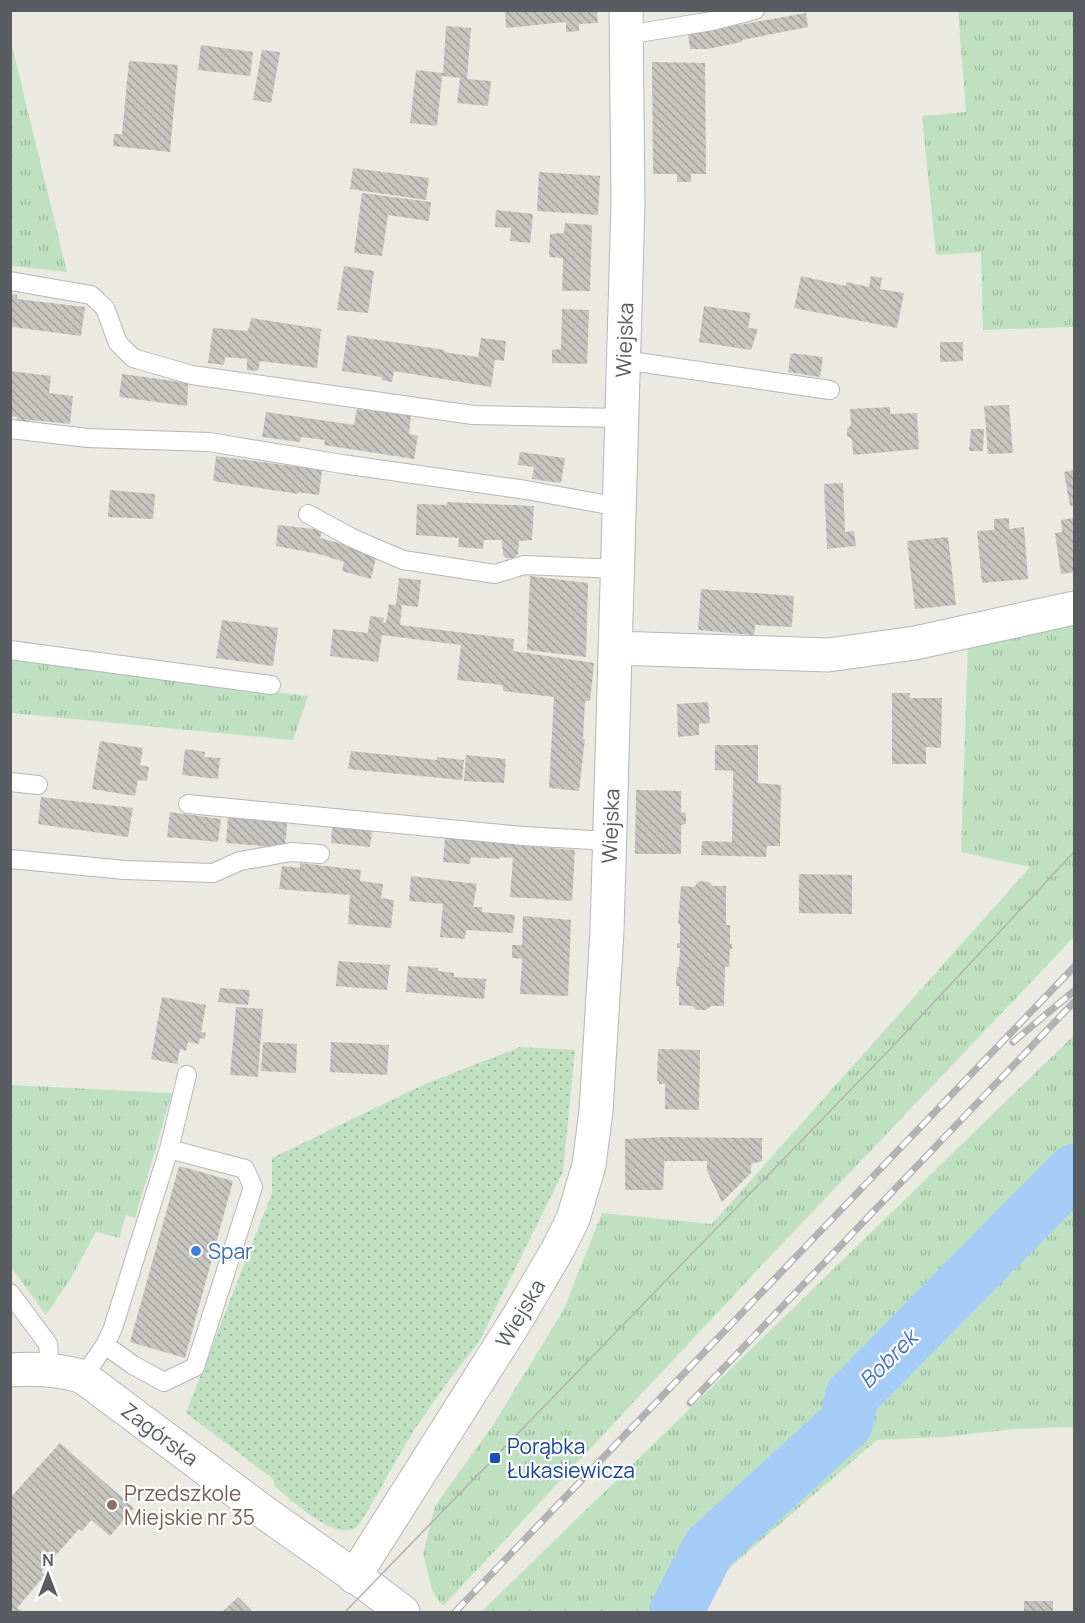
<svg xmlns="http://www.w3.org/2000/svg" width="1085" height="1623" viewBox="0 0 1085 1623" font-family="Manrope,sans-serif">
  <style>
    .grass { fill: url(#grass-tufts) }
    .park { fill: url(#park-dots) }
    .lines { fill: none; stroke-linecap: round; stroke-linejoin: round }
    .river { stroke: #a5cbf7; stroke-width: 54 }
    .building { fill: url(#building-back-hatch) }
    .lane-casing { stroke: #b3b6ba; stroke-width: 20 }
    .street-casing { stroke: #b3b6ba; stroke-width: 35 }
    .lane { stroke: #fff; stroke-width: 18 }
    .street { stroke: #fff; stroke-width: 33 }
    .tram { stroke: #b1b2b2; stroke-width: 1.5 }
    .rail-casing { stroke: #b1b2b2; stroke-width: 7 }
    .rail { stroke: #fff; stroke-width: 4.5; stroke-dasharray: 14; stroke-linecap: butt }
    .shop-dot { fill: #3f7fe0; stroke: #fff; stroke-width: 2 }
    .transit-dot { fill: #1a4fb4; stroke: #fff; stroke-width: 2 }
    .education-dot { fill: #8d6e63; stroke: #fff; stroke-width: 2 }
    .labels { text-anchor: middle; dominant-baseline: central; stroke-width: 4.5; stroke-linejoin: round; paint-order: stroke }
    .street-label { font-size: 21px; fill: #595c60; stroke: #fff }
    .shop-label { font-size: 21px; fill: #366cbe; stroke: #fff; text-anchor: start }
    .transit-label { font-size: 21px; fill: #164399; stroke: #fff; text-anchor: start }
    .education-label { font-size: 21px; fill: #785e54; stroke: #fff; text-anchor: start }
    .water-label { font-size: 22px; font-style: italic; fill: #4b75b7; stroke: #fff }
  </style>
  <defs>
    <pattern id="grass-tufts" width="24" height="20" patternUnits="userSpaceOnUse" patternTransform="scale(1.5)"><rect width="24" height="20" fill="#bfe1c2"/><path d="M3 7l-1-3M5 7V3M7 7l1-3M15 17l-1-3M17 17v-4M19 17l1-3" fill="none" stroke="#9ebaa1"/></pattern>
    <pattern id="park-dots" width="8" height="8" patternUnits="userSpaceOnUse" patternTransform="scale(1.5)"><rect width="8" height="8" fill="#bfe1c2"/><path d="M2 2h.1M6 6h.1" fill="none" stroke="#9ebaa1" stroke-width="1.8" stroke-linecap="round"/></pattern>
    <pattern id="building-back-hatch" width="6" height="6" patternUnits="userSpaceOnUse" patternTransform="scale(1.5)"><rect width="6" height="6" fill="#c6c4be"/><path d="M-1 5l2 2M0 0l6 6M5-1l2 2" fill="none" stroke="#a4a29e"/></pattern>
  </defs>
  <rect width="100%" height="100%" fill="#ebeae1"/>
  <path class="grass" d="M958 11H1074V327L983 330 981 252 936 255 922 116 966 112Z
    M10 42H11L67 272 11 266Z
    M1074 622V937L763 1264 443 1606 433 1593 423 1554 435 1506 493 1425 563 1311 602 1213 712 1224 1030 867 961 852 968 644Z
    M11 660 308 696 293 740 11 713Z
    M1074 1035V1427L1015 1429 942 1437 877 1440 727 1570 700 1612H481Z
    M11 1085 172 1093 135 1218 126 1215 119 1238 96 1232 71 1278 46 1315 11 1267Z"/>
  <path class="park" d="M520 1047 575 1050 563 1172 479 1342 449 1380 414 1430 364 1517C361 1521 358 1526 355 1528 334 1541 291 1499 275 1487L273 1479 186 1413 272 1193V1158L425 1084Z"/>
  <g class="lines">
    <path class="river" d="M676 1612 709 1548 846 1423 852 1396 1074 1171"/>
  </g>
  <path class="building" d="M505 10H597L598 23 579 24V31L566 32V22L506 28Z
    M806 13 808 27 742 40V42L707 49H690L688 34Z
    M446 26 471 28 467 79 491 81 488 106 457 103 460 78 442 76 437 126 410 123 416 70 443 73Z
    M201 45 253 52 250 76 198 70Z
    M262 50 280 52 271 103 253 100Z
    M129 61 178 65 170 152 113 146 114 134H122Z
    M652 62 705 63 706 174H691V182H677V174H653Z
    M353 168 429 178 426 200 350 189Z
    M539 172 600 176 598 215 537 211Z
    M362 193 431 202 429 221 388 215 382 256 354 253Z
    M496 210 533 214 530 243 510 241 511 228 495 227Z
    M565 223 592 225 590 291H562L563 258 549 257 550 234 564 233Z
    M344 266 374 271 368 313 337 310Z
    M801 276 846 286V282L869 287 871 276 882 278 880 289 904 293 897 328 794 308Z
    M10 294 17 295V299L85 307 81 336 13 327 10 325Z
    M704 306 751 313 748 328 758 329 751 350 699 342Z
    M562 309 589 310 587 364 552 363V350L561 349Z
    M251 318 321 329 317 368 260 361 258 371 247 370V359L225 357 224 365 208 363 213 328 248 331Z
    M347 335 445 350 444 352 478 357 481 338 506 341 504 361 495 360 491 387 394 371 392 382 381 380 382 377 342 371Z
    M940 342H963V361L940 362Z
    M791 353 823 357 820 377 788 372Z
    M10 371 51 376 49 393 73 396 70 424 30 420V425L18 424 17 417 10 416Z
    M122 374 188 383 187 406 119 397Z
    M1009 405 1013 453 988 454 984 406Z
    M890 407V414L917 413 919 449 853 455 852 439 847 436V429L851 425 850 409Z
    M357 409 411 415 409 434 418 436 414 459 324 445 325 440 301 437 300 442 262 437 266 412 354 425Z
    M971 429H984L983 451H969Z
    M520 452 565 458 561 483 532 479 534 467 518 465Z
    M216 456 322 470 319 495 298 492V494L213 481Z
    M1074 470V505L1070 506 1064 472Z
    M843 483 845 532 854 531 856 546 827 549 824 484Z
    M110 490 155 494 153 519 108 517Z
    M447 502 534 506 532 540 519 541 518 554 514 558H506L503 555 502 540H484L483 549 458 547 459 538 416 535 417 504 447 505Z
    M1009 518V529L1024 527 1028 579 982 583 977 531 994 530V519Z
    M1074 518V572L1061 574 1055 533 1062 532 1061 520Z
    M278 525 322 530 320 538 377 553 371 579 342 571 344 562 319 554 276 546Z
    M948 537 956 605 915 609 907 541Z
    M530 576 588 583 586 657 527 650Z
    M399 578 421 580 418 607 402 605 400 625 514 639 513 651 594 663 590 701H585L583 739H585L579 791 549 788 554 697 503 691V685L457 680 461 645 382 635 378 662 330 656 333 629 368 633 370 616 384 618 383 622 386 623 389 604 396 605Z
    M701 589 794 596 792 627 755 625 754 635 698 630Z
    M222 620 278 628 273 666 216 658Z
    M892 693H910V698H942L941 748 926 747V764H892Z
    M708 702 710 723 699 724V735L678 737 677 704Z
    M100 741 143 748 140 765 149 767 147 781 138 780 135 796 92 789Z
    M715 745H758V783L781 785 780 846H767L766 857 701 855 702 841 732 842 733 771 715 770Z
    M185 749 205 752 204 757 220 758 218 779 182 775Z
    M351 751 437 760V757L464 760 462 780 348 769Z
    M466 755 506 759 504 783 464 781Z
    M636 790 681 791V812L686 813V824L681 825V854H635Z
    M41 797 133 808 128 837 38 824Z
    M170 812 221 819 218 842 167 837Z
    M228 817 287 823 285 848 226 843Z
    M332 827 372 831 370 847 331 843Z
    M445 837 514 845 575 850 572 901 510 897 513 858 500 857 499 859 471 857 470 864 443 862Z
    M300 863 361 870 360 881 383 884 381 898 394 900 391 928 348 924 350 895 279 889 282 866 300 868Z
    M799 874 852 875V914L799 913Z
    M411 876 477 884 473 907H482V912L515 915 513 933 466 930 465 939 440 937 443 904 409 901Z
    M699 881 709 882 713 886H726V925H730V944H732V949H730L729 967H725L724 1006H711L706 1010H697L692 1006 679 1005V986H676L677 967H679L680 948H677V943H680V924H678L681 886 694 887Z
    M523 916 571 920 568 996 520 994 522 959 512 958V945H522Z
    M338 961 390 965 387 990 336 986Z
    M408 966 438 968V971L454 973V977L486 979 484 999 406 992Z
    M220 988 250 990 248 1005 218 1002Z
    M162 997 206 1005 201 1032 206 1033 205 1039 200 1038 199 1044 188 1042 186 1051 180 1049 177 1064 151 1059Z
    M236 1007 263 1009 258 1077 230 1075Z
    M263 1042 297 1044 296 1073 261 1071Z
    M331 1042 389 1045 387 1075 330 1072Z
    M658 1049 700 1050 699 1110 665 1109V1084H659V1081H657Z
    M665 1137 762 1138V1161L751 1164V1173L722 1202 707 1171V1161H665V1152L663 1190H625V1139Z
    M179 1166 233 1181 185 1358 130 1342Z
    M60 1443 134 1508 110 1536 91 1520 82 1531 79 1529 41 1572 45 1575 17 1608 23 1612H10V1498Z
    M238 1597 252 1611 250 1612H222Z
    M1024 1601H1053V1612H1024Z"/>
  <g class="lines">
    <g class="lane-casing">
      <path id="lane" d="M626 35 712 21 755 10
        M10 281 91 295 105 308 118 343 133 358 192 375 473 415 621 418
        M623 360 830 390
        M10 429 88 438 209 442 342 464 526 490 620 507
        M308 514 352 538 403 560 495 574 524 565 618 569
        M10 650 271 685
        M10 782 38 785
        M188 804 523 836 609 841
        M10 859 125 870 213 873 240 861 291 852 320 854
        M169 1149 187 1075
        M10 1293 48 1344 50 1369
        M83 1377 105 1345 113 1328 169 1149 245 1169 253 1187 195 1367 164 1382 133 1365 105 1345"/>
    </g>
    <g class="street-casing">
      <path id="street" d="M615 648 828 655 915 643 1074 608
        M10 1370C36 1368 59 1369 83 1377L265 1513 370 1587 403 1612
        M354 1577 517 1319 558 1249 573 1219 589 1165 596 1111 607 931 628 204 626 10"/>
    </g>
    <use href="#lane" class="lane"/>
    <use href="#street" class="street"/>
    <path class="tram" d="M345 1612 895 1044 1074 852"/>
    <g class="rail-casing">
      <path id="rail" d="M1013 1042 1074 991
        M690 1403 1074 1002
        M455 1612 1074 967"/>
    </g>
    <use href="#rail" class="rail"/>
  </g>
  <circle class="shop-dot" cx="196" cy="1251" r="6"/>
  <rect class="transit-dot" x="489" y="1452" width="12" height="12" rx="3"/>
  <circle class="education-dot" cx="112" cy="1505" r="6"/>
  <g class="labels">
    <g class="street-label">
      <text transform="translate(624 340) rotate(-88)">Wiejska</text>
      <text transform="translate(610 826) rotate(-88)">Wiejska</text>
      <text transform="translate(520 1313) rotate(-59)">Wiejska</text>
      <text transform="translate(160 1434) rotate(37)">Zagórska</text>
    </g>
    <g class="shop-label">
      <text x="208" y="1251">Spar</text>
    </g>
    <g class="transit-label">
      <text x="507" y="1446">Porąbka<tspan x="507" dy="24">Łukasiewicza</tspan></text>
    </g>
    <g class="education-label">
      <text x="124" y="1493">Przedszkole<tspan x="124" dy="24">Miejskie nr 35</tspan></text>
    </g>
    <g class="water-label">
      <text transform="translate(888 1359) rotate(-45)">Bobrek</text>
    </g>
  </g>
  <rect width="1085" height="1623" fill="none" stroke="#595c60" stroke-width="24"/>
  <g transform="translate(48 1575)" stroke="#ffffff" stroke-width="4.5" paint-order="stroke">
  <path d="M0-4.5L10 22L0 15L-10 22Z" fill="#595c60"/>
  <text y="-9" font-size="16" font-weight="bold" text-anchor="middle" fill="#595c60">N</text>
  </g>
</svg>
